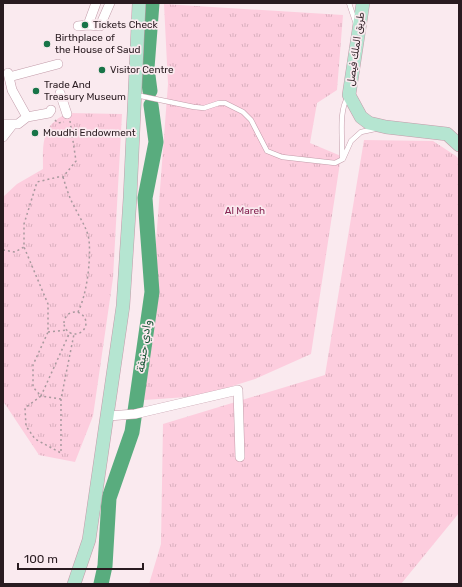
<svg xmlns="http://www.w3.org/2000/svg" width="462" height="587" viewBox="0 0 462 587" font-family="Rubik,Vazirmatn,sans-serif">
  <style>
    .park { fill: url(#park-tufts) }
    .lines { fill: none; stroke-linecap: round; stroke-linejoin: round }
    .river { stroke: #59ac7e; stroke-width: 15 }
    .lane-casing { stroke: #c39caa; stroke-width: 5.5 }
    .street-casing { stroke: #c39caa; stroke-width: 10 }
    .secondary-casing { stroke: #c39caa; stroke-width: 14 }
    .path { stroke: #a8999e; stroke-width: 1.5; stroke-dasharray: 2 3; stroke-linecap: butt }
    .lane { stroke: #fff; stroke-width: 4.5 }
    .street { stroke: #fff; stroke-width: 9 }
    .secondary { stroke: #b5e5d1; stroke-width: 13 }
    .poi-dot { fill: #187448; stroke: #faeaef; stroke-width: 1.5 }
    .labels { text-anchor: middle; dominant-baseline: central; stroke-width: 3.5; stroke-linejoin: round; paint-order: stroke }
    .poi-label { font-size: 10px; fill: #291b20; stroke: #faeaef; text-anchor: start }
    .street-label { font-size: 10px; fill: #291b20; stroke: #faeaef }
    .park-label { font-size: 10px; fill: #862654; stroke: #faeaef }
    .water-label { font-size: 11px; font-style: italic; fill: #135333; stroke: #faeaef }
  </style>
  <defs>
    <pattern id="park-tufts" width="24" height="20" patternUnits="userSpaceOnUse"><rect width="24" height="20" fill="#fdcdde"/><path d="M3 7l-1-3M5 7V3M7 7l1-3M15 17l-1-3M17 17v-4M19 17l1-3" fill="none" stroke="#d9afbe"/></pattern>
  </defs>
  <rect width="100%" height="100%" fill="#faeaef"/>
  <path class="park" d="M164 4 343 15 337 90 317 103 310 143 341 156 311 354 255 379 201 396 144 400 168 84Z
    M69 113 122 114 113 278 93 416 75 462 39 455 3 401V197L17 184 43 169C43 152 41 132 55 121 59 117 65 115 69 113Z
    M364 140 433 141 456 156 459 159V513L401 584H149L161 544 163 424 325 375Z"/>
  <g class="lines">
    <path class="river" d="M150 91 147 68 152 3
      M101 584 105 566 109 498 132 432 152 292 145 198 156 142 151 105"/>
    <g class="lane-casing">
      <path id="lane" d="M349 3 356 24
        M136 95 194 107 204 108 219 103H225L243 112 251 120 267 151 282 157 335 163 343 159 351 141 361 132 375 129
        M342 157C343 140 338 111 348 97"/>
    </g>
    <g class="street-casing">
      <path id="street" d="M88 25 96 3
        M78 26 88 25 100 26 110 3
        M8 73 12 90 27 117
        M9 77 58 64
        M60 93 67 114
        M3 124H18L27 117 49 113 51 110
        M3 137 13 124
        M108 416 135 414 238 390 240 457"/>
    </g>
    <g class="secondary-casing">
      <path id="secondary" d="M363 3 349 95 361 117 369 123 386 127 447 134 459 145
        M74 584 89 540 123 306 130 198 139 3"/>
    </g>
    <path class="path" d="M55 120 58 123 64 122
      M70 121 76 161 63 177H58L37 182 24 224V247L48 304V332L33 365V387L41 396 25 408 26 426 35 439 61 453V399L74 334
      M63 177C66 187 69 197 74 206 79 217 87 227 89 240 91 260 87 294 78 312
      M3 250 15 252 24 247
      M64 323a11 11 0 1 1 22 0a11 11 0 1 1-22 0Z
      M48 332 67 330
      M61 399 41 396 70 332"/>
    <use href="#lane" class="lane"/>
    <use href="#street" class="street"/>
    <use href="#secondary" class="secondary"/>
  </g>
  <g class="poi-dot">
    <circle cx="85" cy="25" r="4"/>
    <circle cx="47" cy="44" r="4"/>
    <circle cx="102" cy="70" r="4"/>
    <circle cx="36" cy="91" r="4"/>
    <circle cx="35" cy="133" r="4"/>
  </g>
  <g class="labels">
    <g class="poi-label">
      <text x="93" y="25">Tickets Check</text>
      <text x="55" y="38">Birthplace of<tspan x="55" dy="12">the House of Saud</tspan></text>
      <text x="110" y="70">Visitor Centre</text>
      <text x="44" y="85">Trade And<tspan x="44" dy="12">Treasury Museum</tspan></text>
      <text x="43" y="133">Moudhi Endowment</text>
    </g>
    <g class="street-label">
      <text transform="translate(356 49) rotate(-82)">طريق الملك فيصل</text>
    </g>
    <g class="park-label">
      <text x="245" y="211">Al Mareh</text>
    </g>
    <g class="water-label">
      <text transform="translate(144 346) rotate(-82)">وادي حنيفة</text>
    </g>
  </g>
  <rect width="462" height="587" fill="none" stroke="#291b20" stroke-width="8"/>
  <path d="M18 563v6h125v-6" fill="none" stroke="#291b20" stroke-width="2"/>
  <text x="24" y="563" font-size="12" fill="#291b20" stroke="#faeaef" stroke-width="3" paint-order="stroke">100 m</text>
</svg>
